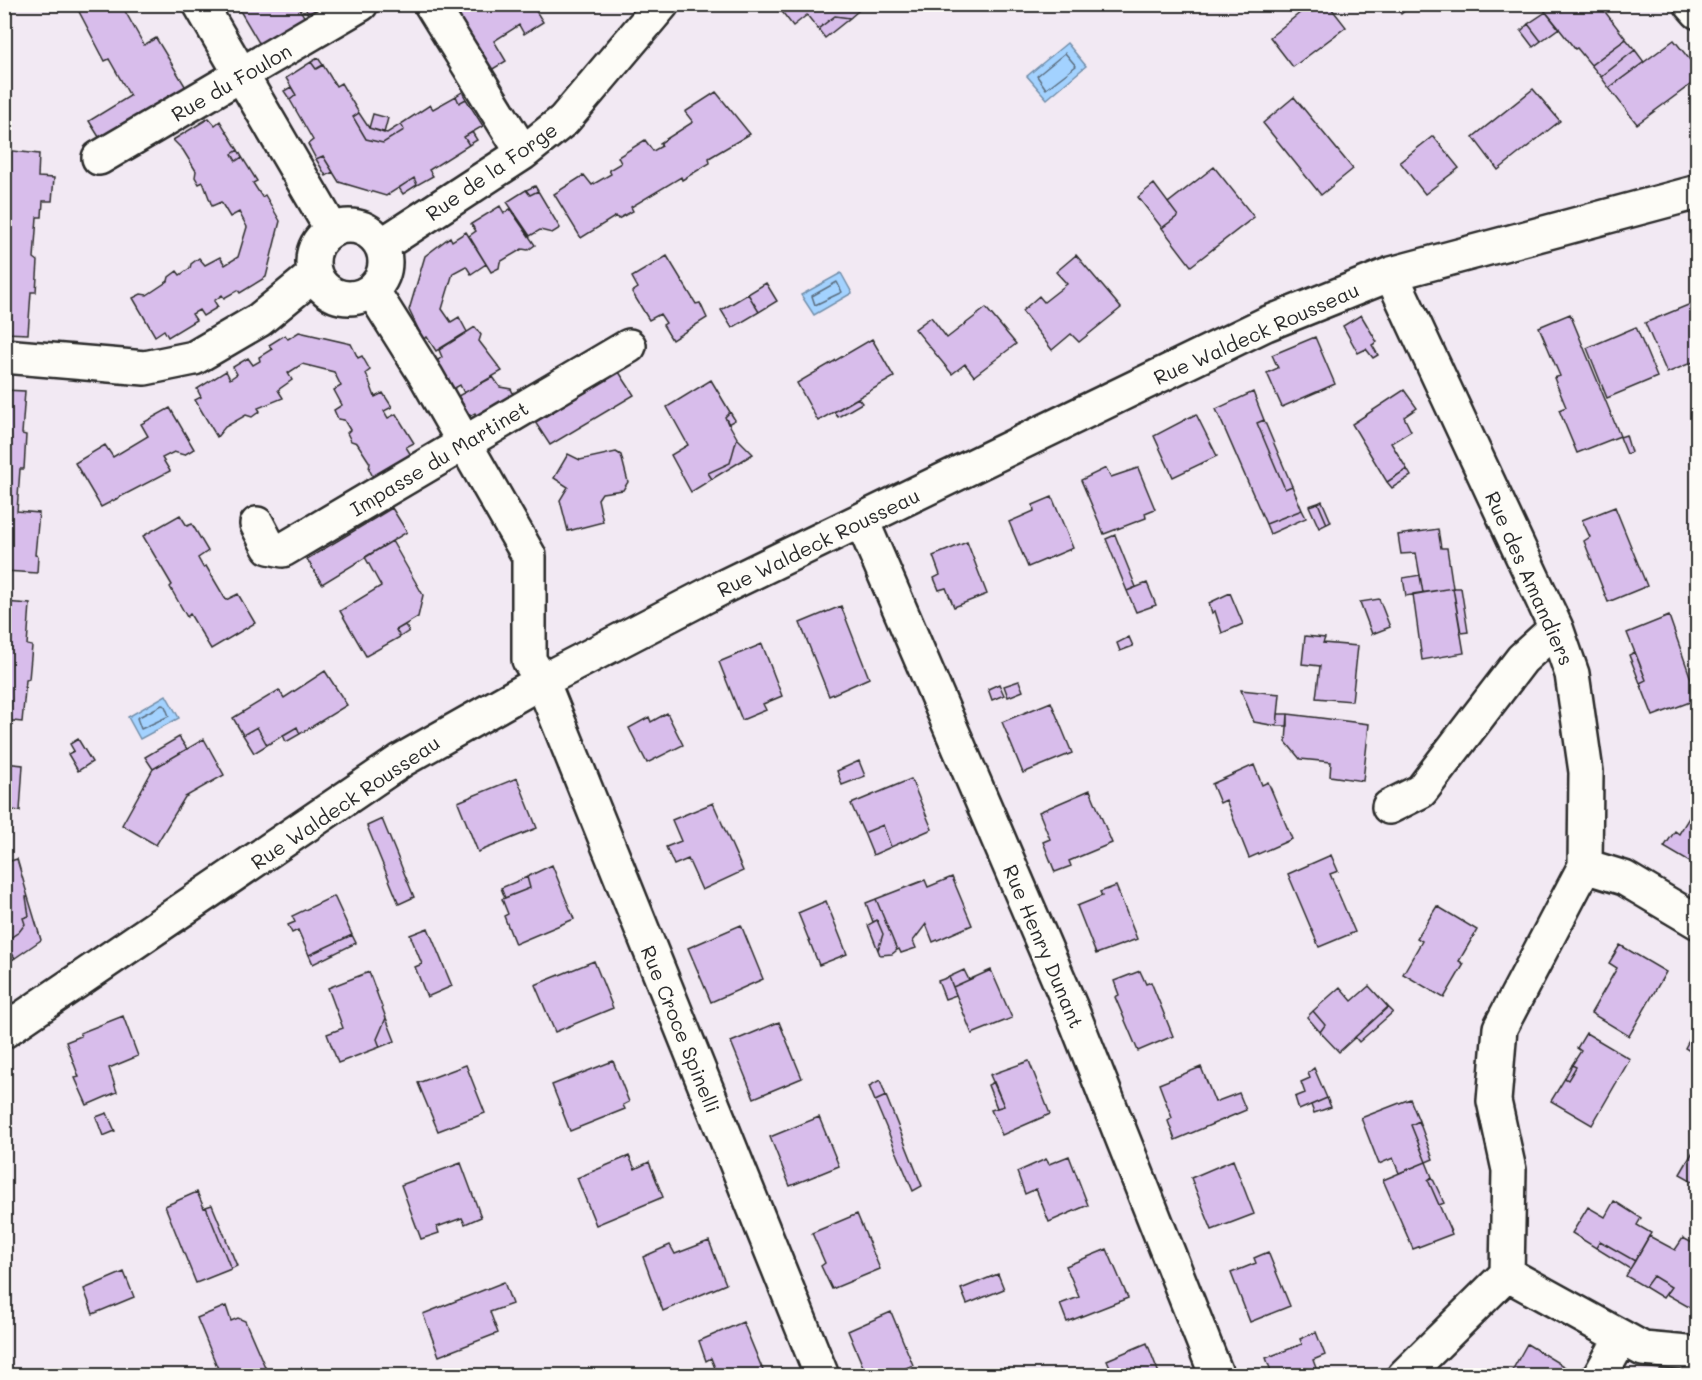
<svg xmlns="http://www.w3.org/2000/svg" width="1702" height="1380" viewBox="0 0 1702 1380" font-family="Mali,sans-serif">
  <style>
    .water { fill: #a3d2ff; stroke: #738faa; stroke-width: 1.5 }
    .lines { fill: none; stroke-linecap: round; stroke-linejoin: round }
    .shore { stroke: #5b6e80; stroke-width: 1.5 }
    .building { fill: #d8bdeb; stroke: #2b2b2b; stroke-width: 1.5 }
    .minor-casing { stroke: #2b2b2b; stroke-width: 38 }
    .minor { stroke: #fdfcf7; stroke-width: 33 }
    .labels { text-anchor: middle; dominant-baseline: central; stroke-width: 4.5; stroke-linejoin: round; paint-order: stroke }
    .street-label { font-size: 20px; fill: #2b2b2b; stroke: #fdfcf7 }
  </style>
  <rect width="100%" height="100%" fill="#f2e9f3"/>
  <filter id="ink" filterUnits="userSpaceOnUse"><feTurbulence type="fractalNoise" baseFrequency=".0167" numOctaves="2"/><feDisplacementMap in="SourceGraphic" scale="12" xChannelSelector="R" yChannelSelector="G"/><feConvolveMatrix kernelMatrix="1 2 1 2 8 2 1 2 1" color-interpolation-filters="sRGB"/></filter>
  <g filter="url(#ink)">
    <path class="water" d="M1067 43 1086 66 1047 99 1027 76Z
      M841 273 852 293 814 315 801 295Z
      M166 695 179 718 140 739 128 717Z"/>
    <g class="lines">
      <path class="shore" d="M1065 53 1076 66 1046 89 1037 76Z
        M837 282 842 292 815 305 812 296Z
        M162 705 165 706 169 716 141 729 137 718Z"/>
    </g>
    <path class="building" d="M75 4H121L144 45 156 38 190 94 104 145 89 121 130 96 109 59 105 61Z
      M236 4H297L307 22 262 48Z
      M304 4H322L323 5 308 15Z
      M441 4H540L534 8 543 22 524 34 519 25 494 41 506 61 483 75Z
      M776 4H866L850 18 835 16 818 29 807 15 793 26Z
      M1311 4H1328L1346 27 1293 67 1270 37Z
      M1394 4H1413L1401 14Z
      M1543 4H1599L1626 39 1591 65 1577 48 1575 49 1541 6Z
      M1546 12 1559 28 1541 41 1528 24Z
      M835 16 850 18 825 38 818 29Z
      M1528 24 1541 41 1533 47 1521 31Z
      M1626 39 1635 50 1601 77 1591 65Z
      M1674 40 1698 70V79L1637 124 1609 88Z
      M1635 50 1644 62 1609 88 1601 77Z
      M318 58 323 65 316 69 311 62Z
      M311 62 316 69 323 65 336 86 341 83 359 113 353 117 366 139 383 143 404 130 401 124 430 105 433 109 456 96 459 103 466 99 483 126 464 137 469 145 429 170 433 176 417 185 414 178 386 196 339 182 323 156 316 159 308 144 313 140 290 100 296 95 286 78Z
      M291 87 296 95 290 100 284 91Z
      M1533 89 1560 121 1498 170 1473 137Z
      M462 92 466 99 459 103 456 96Z
      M716 92 750 134 709 158 710 163 682 180 681 177 631 207 633 211 618 219 616 216 581 238 554 194 584 175 592 185 611 174 609 170 621 163 618 157 645 140 653 151 662 146 660 143 693 122 685 112Z
      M1294 97 1353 169 1321 195 1263 123Z
      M359 113 369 128 387 133 401 124 404 130 383 143 366 139 353 117Z
      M373 114 388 118 384 133 369 128Z
      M209 118 215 125 220 121 238 150 232 154 236 161 242 157 257 181 253 183 262 197 265 195 280 221 266 277 240 293 238 290 224 298 222 295 214 301 218 307 203 316 199 310 192 314 196 320 168 337 164 330 155 336 133 298 141 294 147 295 168 281 169 277 177 271 180 275 190 268 191 264 199 258 205 265 220 257 225 265 238 257 247 227 239 212 230 217 221 202 212 206 203 182 199 184 195 177 196 171 183 150 173 140Z
      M472 132 477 140 469 145 464 137Z
      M1433 136 1459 168 1425 194 1400 162Z
      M4 150 39 154 38 177 54 178 52 201H43L42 217H37L34 258 38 261 36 292H31L28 334 4 333Z
      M238 150 242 157 236 161 232 154Z
      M323 156 333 172 326 176 316 159Z
      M1214 167 1254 217 1191 266 1162 228 1178 216 1168 203Z
      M414 178 417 185 403 194 399 188Z
      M1154 184 1178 216 1162 228 1138 197Z
      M535 186 538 191 530 195 526 190Z
      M526 190 530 195 538 191 560 228 552 233 540 230 530 236 507 202Z
      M500 206 504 213 510 209 535 245 528 250 522 249 500 262 499 268 491 272 469 236 476 231 471 224Z
      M466 232 486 264 471 274 466 266 453 273 442 309 451 322 459 317 467 332 436 351 427 337 423 339 409 310 425 256 450 237 452 241Z
      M1076 255 1121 308 1079 342 1071 334 1052 350 1022 311 1039 296 1044 302 1067 284 1056 272Z
      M667 256 696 304 700 303 707 318 672 340 663 325 666 323 660 314 649 320 632 292 638 288 632 277Z
      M766 283 777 301 759 312 748 294Z
      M748 294 759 312 732 328 721 310Z
      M1693 303 1698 314V360L1667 373 1645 323Z
      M986 308 1016 344 974 376 965 364 952 374 915 329 931 317 947 338Z
      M1570 314 1620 436 1577 453 1559 410 1566 407 1554 378 1560 376 1539 327Z
      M1361 315 1377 342 1372 345 1378 355 1373 358 1366 349 1358 353 1343 326Z
      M475 327 481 335 479 341 502 371 464 393 460 385 453 389 437 361 442 357 439 350Z
      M1636 327 1657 377 1607 398 1587 348Z
      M299 332 351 344 358 358 362 356 370 370 366 373 375 397 383 393 392 407 384 411 388 418 396 414 414 443 406 447 411 455 373 477 369 469 370 463 357 443 351 441 347 433 350 430 344 420 338 419 334 410 342 405 334 390 341 386 334 372 302 364 288 373 292 380 278 390 283 398 258 408 260 411 252 417 246 415 225 427 217 437 195 400 201 397 197 389 226 371 230 379 237 374 233 367 248 358 253 365 260 361 259 357 272 349 269 345 285 335 288 339Z
      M1315 337 1335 384 1282 407 1267 373 1278 368 1272 355Z
      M872 339 894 377 818 421 797 383Z
      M619 372 634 395 550 445 535 422Z
      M493 377 500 387 511 389 516 399 480 422 475 413 470 416 458 396Z
      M711 380 730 412 725 417 737 438 730 463 708 473 712 479 691 492 671 455 688 445 667 407Z
      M4 390 25 391 22 434 26 435 24 469H20L17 511 39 513 35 555 38 556 37 573 4 571Z
      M1404 390 1417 408 1404 417 1411 431 1391 443 1407 469 1387 482 1352 424Z
      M1253 392 1264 420 1257 423 1285 489 1292 486 1302 510 1266 524 1216 409Z
      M858 398 862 403 838 417 834 412Z
      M170 408 194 449 184 455 174 452 162 458 170 471 101 507 75 463 105 445 113 457 148 436 141 424Z
      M730 412 735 420 728 424 725 417Z
      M1196 414 1217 456 1173 477 1154 436Z
      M1264 420 1292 486 1285 489 1257 423Z
      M1626 435 1631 452 1627 454 1620 437Z
      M737 438 753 454 712 479 708 473 730 463Z
      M616 452 621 455 628 482 623 490 602 493 598 499 603 522 568 531 560 500 568 487 554 478 568 454 580 460Z
      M1106 468 1111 477 1138 468 1155 509 1145 513 1146 518 1104 534 1081 480Z
      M1407 469 1411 476 1392 488 1387 482Z
      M1052 497 1073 548 1028 567 1009 522 1034 511 1033 505Z
      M1322 501 1331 522 1327 524 1318 503Z
      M1318 503 1327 524 1319 528 1309 506Z
      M1615 507 1647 586 1608 602 1584 541 1590 537 1582 520Z
      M392 508 407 532 322 584 307 559Z
      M1302 510 1306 518 1270 534 1266 524Z
      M180 515 187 526 192 524 208 551 198 558 203 567 206 566 226 600 238 594 255 623 211 649 190 614 187 617 170 587 172 585 143 536Z
      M1438 529 1441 548H1447L1453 588 1423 593 1416 553 1401 554 1398 535Z
      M1115 535 1136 587 1127 591 1106 539Z
      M392 541 423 595 418 617 396 630 400 637 366 656 340 611 381 586 365 557Z
      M967 542 987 594 954 607 946 588 939 590 934 578 940 575 933 556Z
      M1420 575 1423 593 1406 596 1403 578Z
      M1147 583 1156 605 1136 612 1127 591Z
      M1453 588H1461L1468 632 1461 633Z
      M1453 588 1464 653 1422 660 1413 594Z
      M1230 593 1243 624 1222 633 1215 611 1212 613 1209 603Z
      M1379 599 1390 627 1372 634 1360 602Z
      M4 602 30 604 27 645 32 646 29 679 26 680 22 722 4 720Z
      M841 606 869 678 829 696 800 623Z
      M1669 616 1698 699 1653 716 1640 683 1646 680 1627 633Z
      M405 625 409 631 400 637 396 630Z
      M1305 636 1325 638 1323 643 1358 646 1352 701 1316 698 1320 666 1302 664Z
      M1129 637 1133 646 1120 651 1117 643Z
      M762 644 782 696 763 704 766 710 742 720 719 662Z
      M1635 652 1646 680 1640 683 1629 655Z
      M325 671 347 705 300 734 297 727 267 745 257 727 243 735 233 718 279 690 284 698Z
      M1019 681 1023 691 1008 697 1004 686Z
      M999 684 1004 695 992 700 988 689Z
      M1241 690 1280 694 1277 726 1254 722Z
      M1051 702 1072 753 1023 773 1002 722Z
      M667 713 683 745 647 763 629 728 649 717 651 722Z
      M1278 714H1288V726H1277Z
      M1288 714 1369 724 1363 781 1330 776 1331 762 1300 759 1286 742Z
      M257 727 267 745 254 753 243 735Z
      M297 727 300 734 286 742 283 735Z
      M179 737 187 749 153 769 145 757Z
      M78 739 92 762 78 771 68 754 74 751 70 744Z
      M204 739 224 775 185 797 156 845 122 825 153 769Z
      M859 761 865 776 842 785 837 771Z
      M4 763 23 765 20 811 4 809Z
      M1254 765 1262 785 1268 782 1292 839 1249 858 1226 800 1220 803 1212 784Z
      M517 778 537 828 478 852 458 802Z
      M911 779 932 829 891 847 883 825 864 833 851 804Z
      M1090 790 1112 843 1069 861 1071 866 1055 872 1043 842 1050 839 1039 812Z
      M713 803 743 871 702 890 688 859 674 865 666 847 681 841 672 820Z
      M1698 803V867L1664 847 1675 831 1679 834Z
      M382 819 414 897 399 904 367 826Z
      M883 825 891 847 873 855 864 833Z
      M1331 855 1338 871 1330 874 1355 932 1319 947 1288 874Z
      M17 859 28 897H26L29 916 23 918 25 924 19 932 4 942V863Z
      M552 865 574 919 515 944 504 916 508 914 502 899 530 888 527 877Z
      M527 877 530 888 505 898 501 888Z
      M952 877 972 925 933 942 926 924 913 941 916 948 901 953 899 949 897 950 876 899 925 880 928 887Z
      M1116 886 1137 939 1096 954 1077 906 1102 896 1100 892Z
      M334 896 352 935 309 955 298 930 292 933 288 925 295 922 292 916Z
      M26 897H28L41 940 15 958 4 942 19 932 25 924 23 918 29 916Z
      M876 899 897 950 892 954 880 955 878 950 883 934 877 920 873 922 866 903Z
      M826 901 847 954 819 965 798 913Z
      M1437 906 1477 930 1459 961 1464 964 1444 998 1403 974 1422 941 1417 938Z
      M877 920 883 934 878 950 868 925Z
      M741 925 763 979 711 1002 688 948Z
      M428 928 452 986 427 997 415 967 422 964 410 935Z
      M352 935 356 943 313 964 309 955Z
      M4 943 15 958 4 965Z
      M1620 945 1666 972 1629 1036 1591 1013 1617 968 1609 963Z
      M594 961 613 1008 555 1032 535 985Z
      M964 970 969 980 953 987 949 977Z
      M991 970 1012 1018 972 1034 953 987Z
      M1140 971 1146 984 1151 982 1173 1036 1138 1051 1115 997 1119 995 1114 981Z
      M369 972 386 1018 377 1039 380 1047 338 1063 327 1034 343 1028 328 988Z
      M949 977 956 995 945 999 938 981Z
      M1369 986 1388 1007 1339 1052 1320 1032 1325 1025 1313 1011 1340 987 1352 1001Z
      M1388 1007 1393 1012 1359 1042 1355 1037Z
      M1313 1011 1325 1025 1320 1032 1307 1017Z
      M123 1016 138 1056 109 1068 117 1092 87 1105 75 1078 79 1077 66 1042 81 1036 80 1033Z
      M386 1018 395 1041 380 1047 377 1039Z
      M779 1022 802 1078 754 1098 731 1042Z
      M1698 1024V1056L1685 1048Z
      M1586 1033 1630 1059 1592 1125 1551 1101 1565 1078 1568 1080 1576 1067 1572 1065 1581 1051 1577 1048Z
      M613 1061 629 1102 623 1105 625 1109 570 1131 552 1085Z
      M1029 1061 1050 1114 1002 1135 991 1110 1004 1106 990 1075Z
      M466 1065 485 1113 438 1131 418 1083Z
      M1572 1065 1576 1067 1568 1080 1565 1078Z
      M1201 1067 1215 1102 1239 1093 1246 1110 1175 1140 1168 1121 1172 1118 1159 1084Z
      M1314 1068 1327 1098 1299 1110 1295 1097 1305 1093 1301 1082 1310 1078 1308 1073Z
      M880 1080 886 1096 875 1101 869 1086Z
      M994 1082 1004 1106 997 1108 988 1085Z
      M886 1096 922 1186 913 1191 875 1101Z
      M1327 1098 1331 1107 1314 1113 1311 1105Z
      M1410 1099 1419 1121 1411 1125 1426 1162 1399 1173 1393 1158 1379 1164 1361 1118Z
      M107 1113 115 1131 103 1136 96 1117Z
      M819 1117 839 1166 790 1186 770 1137Z
      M1419 1121 1433 1159 1426 1162 1411 1125Z
      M1698 1143V1184L1680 1174Z
      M629 1156 635 1169 649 1162 663 1197 596 1225 577 1178Z
      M1069 1156 1088 1205 1049 1222 1036 1189 1025 1194 1017 1172 1046 1159 1049 1164Z
      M1233 1160 1254 1214 1212 1230 1191 1178Z
      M1426 1162 1432 1177 1428 1180 1452 1234 1413 1249 1383 1180Z
      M461 1163 481 1217 465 1224 462 1218 437 1227 439 1233 421 1239 401 1185Z
      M1432 1177 1444 1203 1439 1205 1428 1180Z
      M197 1192 204 1208 206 1207 231 1269 196 1283 165 1206Z
      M1614 1201 1641 1218 1637 1225 1651 1233 1635 1261 1600 1241 1596 1248 1572 1233 1588 1207 1605 1217Z
      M212 1205 237 1266 231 1269 206 1207Z
      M857 1214 880 1269 832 1289 821 1266 825 1263 812 1233Z
      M1649 1236 1675 1250 1683 1238 1698 1246 1696 1311 1666 1294 1671 1287 1653 1276 1645 1287 1626 1276Z
      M709 1241 726 1284 663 1311 643 1257 670 1245 675 1254Z
      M1600 1241 1635 1261 1630 1269 1596 1248Z
      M1107 1249 1128 1298 1067 1322 1060 1304 1079 1297 1066 1266Z
      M1268 1252 1290 1306 1250 1322 1231 1273 1256 1263 1254 1258Z
      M124 1272 134 1297 93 1314 84 1289Z
      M998 1274 1004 1289 967 1304 961 1289Z
      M1653 1276 1671 1287 1663 1298 1645 1287Z
      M504 1282 512 1304 490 1312 498 1333 439 1356 423 1314Z
      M226 1306 231 1321 238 1318 245 1321 269 1376H221L197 1318Z
      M891 1312 913 1365 895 1373 896 1376H867L848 1331Z
      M743 1322 764 1373 758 1376H718L711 1358 706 1361 699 1341Z
      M1316 1332 1325 1355 1313 1360 1319 1376H1273L1266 1358 1302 1344 1300 1339Z
      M1147 1343 1160 1376H1114L1107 1360Z
      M1527 1344 1565 1367 1560 1376H1509Z"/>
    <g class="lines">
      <g class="minor-casing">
        <path id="minor" d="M200 4 332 230
          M431 4 523 153
          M1691 4 1698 12
          M99 158 361 4
          M313 262a36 36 0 1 1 72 0a36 36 0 1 1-72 0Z
          M382 245 523 153 564 120 662 4
          M1391 274 1556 628 1572 674 1586 772 1585 866 1500 1028 1494 1101 1509 1170 1507 1274 1404 1376
          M372 290 426 376 529 556V660L542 681 822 1376
          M4 356 145 368 194 358 259 320 315 274
          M862 521 1070 1006 1217 1376
          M257 524 269 547 283 550 629 346
          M1389 807 1421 791 1522 659 1556 628
          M1585 866 1624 878 1698 922
          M4 1031 402 760 542 681 725 586 1266 324 1391 274 1698 192
          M1507 1274 1643 1349 1698 1354
          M1600 1376 1621 1338"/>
      </g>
      <use href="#minor" class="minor"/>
    </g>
  </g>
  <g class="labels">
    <g class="street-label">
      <text transform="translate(231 82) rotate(-30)">Rue du Foulon</text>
      <text transform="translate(491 171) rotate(-35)">Rue de la Forge</text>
      <text transform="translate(1256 333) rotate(-24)">Rue Waldeck Rousseau</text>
      <text transform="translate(439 458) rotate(-31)">Impasse du Martinet</text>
      <text transform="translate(818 542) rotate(-26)">Rue Waldeck Rousseau</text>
      <text transform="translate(1530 578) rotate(66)">Rue des Amandiers</text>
      <text transform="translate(345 802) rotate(-34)">Rue Waldeck Rousseau</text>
      <text transform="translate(1044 946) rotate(67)">Rue Henry Dunant</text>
      <text transform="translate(681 1029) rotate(68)">Rue Croce Spinelli</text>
    </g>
  </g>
  <rect width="1702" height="1380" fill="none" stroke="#fdfcf7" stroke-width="24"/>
  <rect x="12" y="12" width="1678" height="1356" fill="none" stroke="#2b2b2b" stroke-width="2" filter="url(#ink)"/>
</svg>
